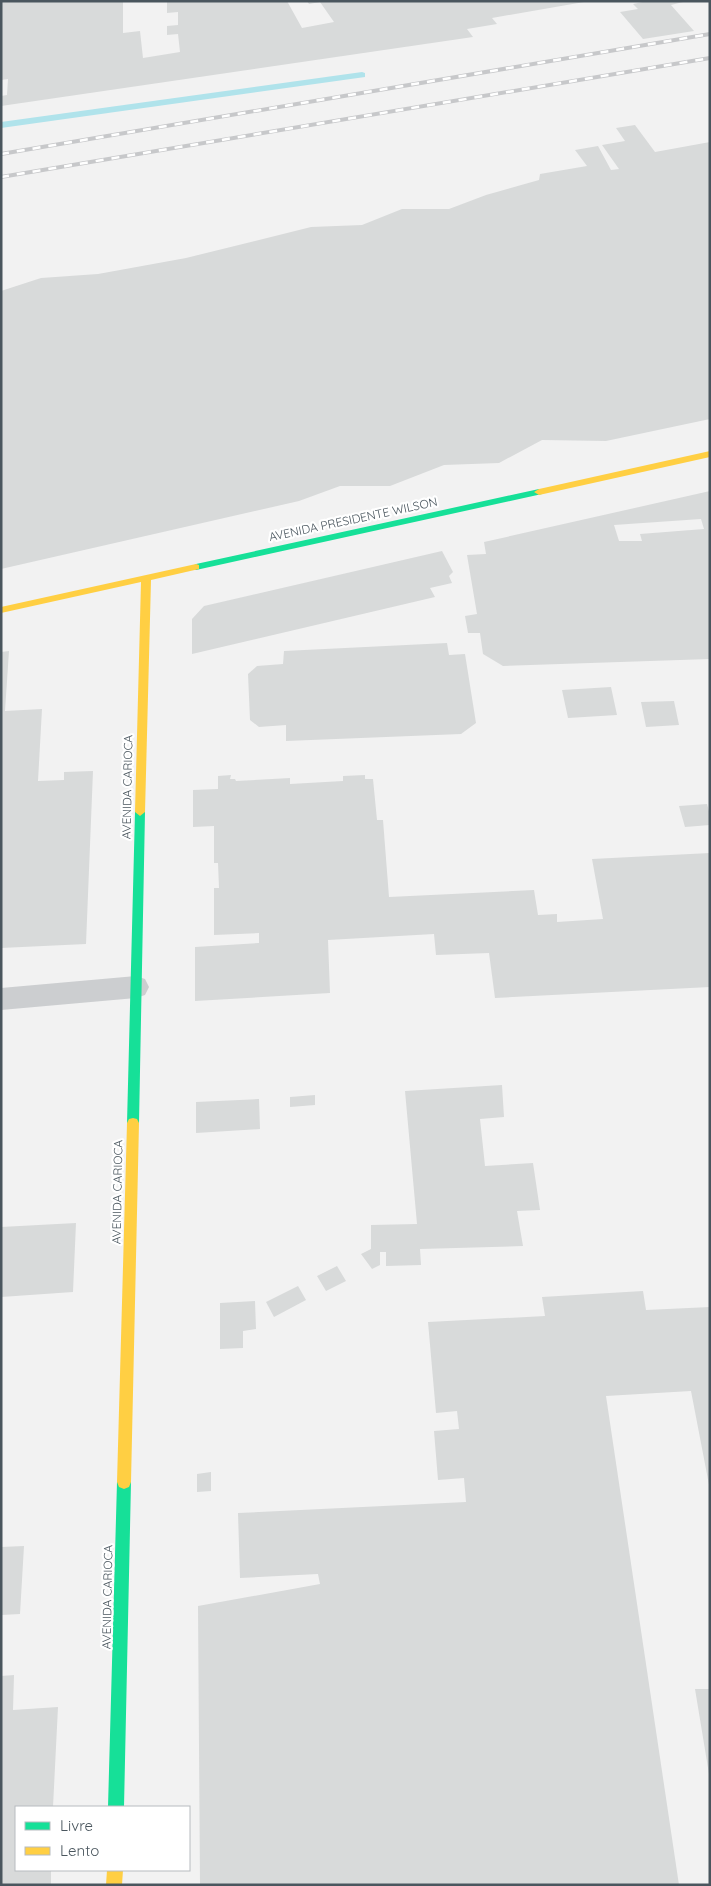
<svg xmlns="http://www.w3.org/2000/svg" width="711" height="1886" viewBox="0 0 711 1886" font-family="Quicksand,sans-serif">
  <style>
    .lines { fill: none; stroke-linecap: round; stroke-linejoin: round }
    .stream { fill: #b0e3eb; fill-rule: evenodd }
    .building { fill: #d8dada; fill-rule: evenodd }
    .lane { fill: #ccced0; fill-rule: evenodd }
    .fast { fill: #16e098; fill-rule: evenodd }
    .slow { fill: #ffcf43; fill-rule: evenodd }
    .rail-casing { stroke: #c7c8ca; stroke-width: 4 }
    .rail { stroke: #fff; stroke-width: 2.5; stroke-dasharray: 8; stroke-linecap: butt }
    .labels { text-anchor: middle; dominant-baseline: central; stroke-width: 4.5; stroke-linejoin: round; paint-order: stroke }
    .street-label { font-size: 12px; fill: #4a565e; stroke: #fff }
  </style>
  <rect width="100%" height="100%" fill="#f2f2f2"/>
  <g class="lines">
    <path class="stream" d="M362 72 365 73V77L1 128V122Z"/>
  </g>
  <path class="building" d="M1 1H123V33L140 31 143 58 180 52 178 34 167 35V26L178 25V12L167 13V1H287L302 28 334 22 320 2 309 4 307 1 584 2 492 18 497 24 467 29 473 37 1 106V96L7 95 8 79 1 80Z
    M647 1H687L671 5 694 31 643 39 620 12 638 9 633 4Z
    M635 125 655 152 710 142V419L606 441 542 440 499 463 444 465 390 486H340L299 501 1 569V291L41 278 98 274 186 258 311 227 362 225 402 209H449L486 195 539 180 540 174 587 166 575 150 598 146 611 170 619 169 602 145 625 141 616 128Z
    M710 491V659L503 666 483 654 480 633H468L465 616 477 614 467 555 486 554 484 542ZM701 519 704 529 640 534 642 541H619L614 525Z
    M442 551 453 572 449 576 452 583 430 588 435 597 192 654V619L204 606Z
    M447 643 449 655 465 654 476 723 461 734 286 741V725L259 727 250 720 248 674 257 666 283 664 284 651Z
    M9 651 5 711 42 709 38 781 64 780V772L93 771 86 944 1 948V652Z
    M611 687 617 715 568 718 562 690Z
    M674 701 679 725 646 727 641 702Z
    M231 775 230 779H235L236 781 290 778V784L343 781V776L365 775V779H373L377 820H383L389 897 534 890 538 915 557 914V922L603 919 592 859 710 853V987L495 998 489 953 436 955 434 934 328 940 330 993 195 1001V947L259 943V933L214 935V888H219L218 863H214V826L193 827V790L218 789V776Z
    M707 804 710 815V825L685 827 679 806Z
    M502 1085 504 1117 480 1119 485 1166 533 1163 540 1210 517 1211 523 1246 420 1249 421 1265 386 1266V1252H380V1265L372 1269 361 1254 371 1249V1225L417 1224 405 1091Z
    M315 1095V1105L290 1107V1097Z
    M259 1099 260 1129 196 1133V1102Z
    M76 1223 73 1292 1 1297V1227Z
    M337 1266 346 1281 326 1291 317 1276Z
    M298 1286 306 1300 274 1317 266 1302Z
    M643 1291 646 1310 710 1307V1490L691 1391 606 1396 679 1885H200L198 1606 320 1584 318 1574 240 1578 238 1513 466 1502 464 1478 438 1480 434 1431 459 1429 457 1411 436 1413 428 1322 545 1316 542 1297Z
    M255 1301 256 1329 243 1331V1348L220 1349V1303Z
    M211 1472V1491L197 1492V1474Z
    M24 1546 20 1614 1 1615V1547Z
    M14 1675 13 1710 58 1707 53 1807H16V1870H51V1885H1V1676Z
    M695 1689H710V1774H709Z"/>
  <g class="lines">
    <path class="lane" d="M136 976 145 979 149 987 145 995 136 998 1 1010V988Z"/>
    <path class="fast" d="M539 489 544 492 542 494 196 570 191 567 196 564Z
      M140 808 145 812 139 1123 137 1127 133 1128 129 1127 127 1123 135 812Z
      M124 1475 129 1477 131 1482 124 1807H108L117 1482 119 1477Z"/>
    <path class="slow" d="M710 451V457L539 495 534 492 539 489Z
      M196 564 199 565V569L151 580 145 812 140 816 135 812 141 582 1 613V607Z
      M133 1118 137 1119 139 1123 131 1482 129 1487 124 1489 119 1487 117 1482 127 1123 129 1119Z
      M107 1870H123L122 1885H106Z"/>
    <g class="rail-casing">
      <path id="rail" d="M1 154 710 34
        M1 177 710 58"/>
    </g>
    <use href="#rail" class="rail"/>
  </g>
  <g class="labels">
    <g class="street-label">
      <text transform="translate(353 519) rotate(-12)">AVENIDA PRESIDENTE WILSON</text>
      <text transform="translate(127 787) rotate(-89)">AVENIDA CARIOCA</text>
      <text transform="translate(117 1192) rotate(-89)">AVENIDA CARIOCA</text>
      <text transform="translate(107 1597) rotate(-89)">AVENIDA CARIOCA</text>
    </g>
  </g>
  <rect width="711" height="1886" fill="none" stroke="#4a565e" stroke-width="5"/>
  <rect x="15" y="1806" width="175" height="65" fill="#ffffff" stroke="#b7bbbf"/>
  <rect x="25" y="1822" width="25" height="8" fill="#16e098" stroke="#b7bbbf"/>
  <text x="60" y="1831" font-size="15" fill="#4a565e">Livre</text>
  <rect x="25" y="1847" width="25" height="8" fill="#ffcf43" stroke="#b7bbbf"/>
  <text x="60" y="1856" font-size="15" fill="#4a565e">Lento</text>
</svg>
